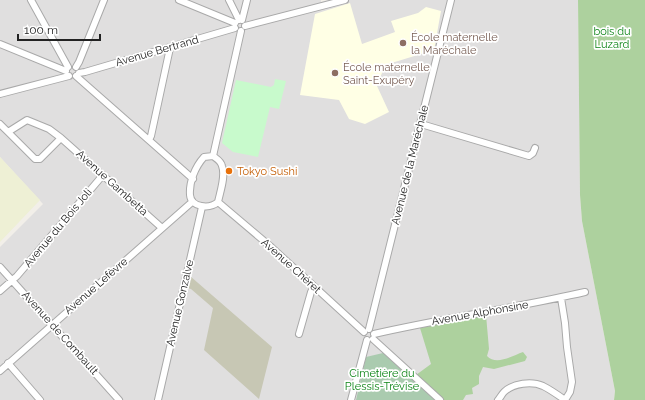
<svg xmlns="http://www.w3.org/2000/svg" width="645" height="400" viewBox="0 0 645 400" font-family="Raleway,sans-serif">
  <style>
    .residential { fill: #e0dfdf }
    .education { fill: #ffffe5 }
    .construction { fill: #c7c7b4 }
    .farmland { fill: #eef0d5 }
    .forest { fill: #add19e }
    .cemetery { fill: #aacbaf }
    .park { fill: #c8facc }
    .lines { fill: none; stroke-linecap: round; stroke-linejoin: round }
    .minor-casing { stroke: #a9a9a9; stroke-width: 8 }
    .minor { stroke: #fff; stroke-width: 6 }
    .education-dot { fill: #8d6e63; stroke: #fff; stroke-width: 1.5 }
    .food-dot { fill: #e8710a; stroke: #fff; stroke-width: 1.5 }
    .labels { text-anchor: middle; dominant-baseline: central; stroke-width: 3.5; stroke-linejoin: round; paint-order: stroke }
    .park-label { font-size: 11px; fill: #0c8416; stroke: #fff }
    .education-label { font-size: 11px; fill: #785e54; stroke: #fff; text-anchor: start }
    .street-label { font-size: 11px; fill: #222; stroke: #fff }
    .food-label { font-size: 11px; fill: #c56008; stroke: #fff; text-anchor: start }
  </style>
  <rect width="100%" height="100%" fill="#f2efe9"/>
  <path class="residential" d="M0 0H321V2L328 0H578L580 195 582 221 615 391 614 400H0V247L43 204 0 157Z"/>
  <path class="education" d="M350 3 362 44 395 32 391 21 418 13 426 7 441 11 434 50 385 65 377 86 389 112 365 124 349 119 339 100 300 95 315 14Z"/>
  <path class="construction" d="M190 276 272 347 259 399 204 350 213 308 191 289 187 288Z"/>
  <path class="farmland" d="M0 157 40 200 0 242Z"/>
  <path class="forest" d="M578 0H645V400H614L615 391 582 221 580 195Z
    M486 315 489 349 487 356C496 366 512 356 523 352L527 357 525 361 494 369 483 367 479 376V384L472 388 473 394 466 395 463 400H444L416 375 431 364 420 328Z"/>
  <path class="cemetery" d="M383 353 435 400H356L366 357Z"/>
  <path class="park" d="M275 79 286 81 279 109 270 107 258 157 233 152 222 143 236 80 271 87 274 85Z"/>
  <g class="lines">
    <g class="minor-casing">
      <path id="minor" d="M31 0 68 67
        M179 0 235 23
        M229 0 239 20
        M242 20 247 0
        M245 26 345 0
        M0 44 66 71
        M76 67 79 62 104 0
        M79 73 85 72 235 28
        M76 76 193 179
        M0 94 69 76
        M0 124 8 132
        M421 124 529 156 533 153 535 148
        M61 138 40 159H35L8 132 27 120 49 129 61 138 162 228
        M149 140 151 136 170 48
        M213 156C217 159 221 161 222 166 226 176 220 192 218 202 210 209 191 208 190 195 189 182 195 167 204 157Z
        M213 156 241 31
        M218 202 270 246 364 332
        M0 267 119 400
        M0 291 17 276 103 175
        M561 298 565 323 567 347 572 382 570 392 565 400
        M369 329 451 0
        M299 334 311 292 314 287
        M374 334C444 318 515 308 585 292
        M373 339 440 400
        M8 363 40 400
        M0 371 192 202
        M158 400 202 207
        M351 400 367 340
        M498 400C500 398 502 394 504 392 513 383 532 381 543 386 551 390 558 395 565 400"/>
    </g>
    <use href="#minor" class="minor"/>
  </g>
  <g class="education-dot">
    <circle cx="403" cy="43" r="4"/>
    <circle cx="335" cy="73" r="4"/>
  </g>
  <circle class="food-dot" cx="229" cy="171" r="4"/>
  <g class="labels">
    <g class="park-label">
      <text x="612" y="31">bois du<tspan x="612" dy="13">Luzard</tspan></text>
      <text x="382" y="373">Cimetière du<tspan x="382" dy="13">Plessis-Trévise</tspan></text>
    </g>
    <g class="education-label">
      <text x="411" y="37">École maternelle<tspan x="411" dy="13">la Maréchale</tspan></text>
      <text x="343" y="67">École maternelle<tspan x="343" dy="13">Saint-Exupéry</tspan></text>
    </g>
    <g class="street-label">
      <text transform="translate(157 51) rotate(-16)">Avenue Bertrand</text>
      <text transform="translate(410 165) rotate(-76)">Avenue de la Maréchale</text>
      <text transform="translate(112 183) rotate(42)">Avenue Gambetta</text>
      <text transform="translate(58 228) rotate(-50)">Avenue du Bois Joli</text>
      <text transform="translate(291 266) rotate(42)">Avenue Chéret</text>
      <text transform="translate(96 286) rotate(-41)">Avenue Lefèvre</text>
      <text transform="translate(180 303) rotate(-77)">Avenue Gonzalve</text>
      <text transform="translate(480 313) rotate(-10)">Avenue Alphonsine</text>
      <text transform="translate(60 333) rotate(48)">Avenue de Combault</text>
    </g>
    <g class="food-label">
      <text x="237" y="171">Tokyo Sushi</text>
    </g>
  </g>
  <path d="M18 34v6h82v-6" fill="none" stroke="#222222" stroke-width="2"/>
  <text x="24" y="34" font-size="12" fill="#222222" stroke="#ffffff" stroke-width="3" paint-order="stroke">100 m</text>
</svg>
